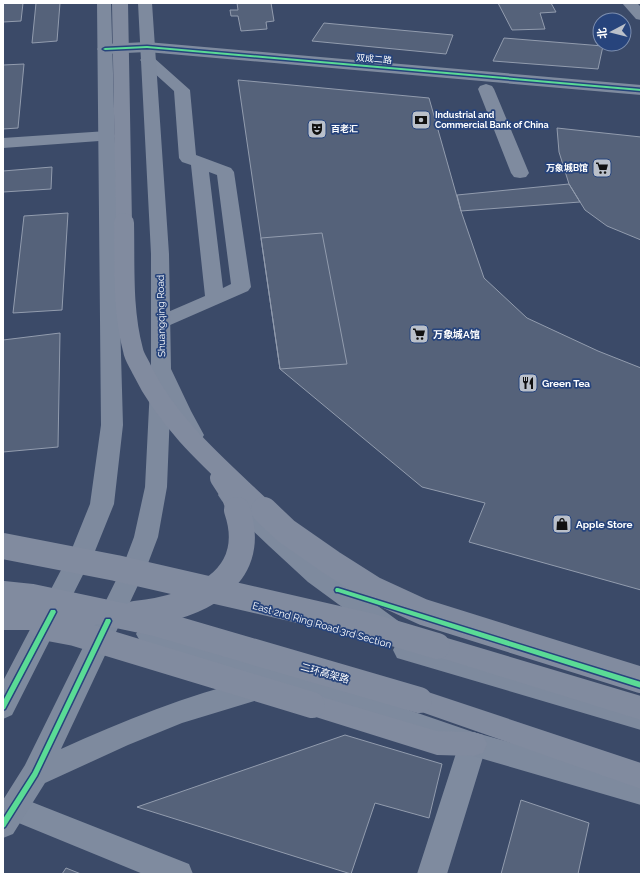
<svg xmlns="http://www.w3.org/2000/svg" width="644" height="877" viewBox="0 0 644 877" font-family="Raleway,'Noto Sans SC',sans-serif">
  <style>
    .building { fill: #55627a; stroke: #929cae }
    .lines { fill: none; stroke-linecap: round; stroke-linejoin: round }
    .minor { fill: #7f8b9f; fill-rule: evenodd }
    .major { fill: #7e8a9e; fill-rule: evenodd }
    .highway { fill: #818b9f; fill-rule: evenodd }
    .highway-bridge-far2 { stroke: #818b9f; stroke-width: 16 }
    .highway-bridge-far1 { stroke: #818b9f; stroke-width: 20 }
    .highway-bridge { stroke: #818b9f; stroke-width: 26 }
    .cycleway-casing { stroke: #27447c; stroke-width: 3 }
    .cycleway { fill: #5adb95; fill-rule: evenodd }
    .labels { text-anchor: middle; dominant-baseline: central; stroke-width: 3.5; stroke-linejoin: round; paint-order: stroke }
    .far-street-label { font-size: 9px; fill: #fff; stroke: #27447c }
    .far-poi-label { font-size: 9px; font-weight: bold; fill: #fff; stroke: #27447c; text-anchor: start }
    .street-label { font-size: 10px; fill: #fff; stroke: #27447c }
    .poi-label { font-size: 10px; font-weight: bold; fill: #fff; stroke: #27447c; text-anchor: start }
  </style>
  <rect width="100%" height="100%" fill="#3b4a68"/>
  <path class="building" d="M3 3H23L21 21 3 22Z
    M36 3H60L57 41 32 43Z
    M237 3H271L274 21 266 22 267 29 241 31 238 16H231L230 10H238Z
    M498 3H551L556 12 540 13 545 29 512 30Z
    M324 23 453 35 446 54 312 41Z
    M504 38 603 46 598 69 493 61Z
    M24 64 18 128 3 129V65Z
    M238 80 429 98 461 211 484 278 527 318 598 351 641 368V590L469 542 485 503 422 487 280 369Z
    M557 128 641 137V240L607 226 585 210 569 184 559 152Z
    M52 167 51 189 3 192V171Z
    M569 184 580 202 461 211 457 195Z
    M68 213 62 310 13 313 24 216Z
    M322 233 347 364 280 369 261 238Z
    M60 333 58 447 3 452V340Z
    M345 735 442 764 429 818 375 803 351 874 137 807Z
    M521 800 589 823 578 874H501Z
    M66 868 81 874H62Z"/>
  <g class="lines">
    <path class="minor" d="M622 3H637L641 7V20L636 19Z
      M147 42 641 85V95L147 52 105 54 100 52 97 49 100 46 105 44Z
      M148 55 153 57 190 90 196 155 231 168 234 172 251 287 248 291 161 329 154 328 151 323 154 318 205 296 191 165 182 162 179 158 174 91 143 63 140 60 143 57ZM209 172 217 175 231 284 223 288Z
      M486 84 492 86 494 89 529 173 526 177 520 178 514 177 511 173 478 89 480 86Z
      M107 131 113 132 115 136 113 140 3 148V138Z
      M473 732 483 735 487 744 447 874H417L459 744 463 735Z
      M14 795 189 864 193 874H143L4 817V799Z"/>
    <path class="major" d="M97 3H111L123 425 114 504 95 551 12 715 3 719V681L71 551 90 504 101 425Z
      M138 3H152L169 254 171 369 191 411 204 435 201 440 193 443 185 440 170 412 167 487 158 537 147 566 61 749C123 721 187 695 253 679L140 641 136 634 140 627 149 624 269 662 473 732 641 779V805L473 756 274 686 275 688 271 696 182 723 128 745 45 783 13 834 3 838V800L25 765 123 566 134 537 145 487 151 367V254Z
      M230 486 238 489 285 534 326 568 401 623 405 630 401 637 392 640 383 637 308 582 269 546 222 501 218 495 222 489Z
      M406 639 641 706V730L397 658 393 650 397 642Z"/>
    <path class="highway" d="M437 635 641 696V720L428 654 424 646 428 638Z
      M419 689 641 763V789L410 708 406 700 410 692Z
      M312 694 437 731 473 732 483 735 487 744 483 753 473 756 437 755 303 713 299 705 303 697Z"/>
    <path class="highway-bridge-far2" d="M120 3 124 224"/>
    <path class="highway-bridge-far1" d="M124 223C125 265 122 309 133 350 134 357 139 363 142 370 169 426 220 468 265 511
      M220 478 231 495 237 511"/>
    <path class="highway-bridge" d="M264 510 286 531 332 563 373 589 423 612 641 680
      M3 546 116 568 373 627 437 646
      M3 594 32 597 155 623 419 700
      M135 614C192 608 261 581 237 510
      M3 617H85
      M43 627 75 633 312 705"/>
    <g class="cycleway-casing">
      <path id="cycleway" d="M147 46 641 89V91L147 48 105 50 103 49 105 48Z
        M336 588H338L641 682V688L338 592H336L335 590Z
        M51 610H55L56 612 5 709 3 710V701Z
        M106 619H110L111 621 37 776 5 827 3 828V819L33 772Z"/>
    </g>
    <use href="#cycleway" class="cycleway"/>
  </g>
  <defs>
    <g id="bank-square" transform="scale(1)"><rect x="-9" y="-9" width="18" height="18" rx="4" fill="#bac0ca" stroke="#27447c"/><path d="M-6-4H6V4H-6ZM0-2.3a2.3 2.3 0 1 0 0 4.6a2.3 2.3 0 1 0 0-4.6Z" fill="#111"/></g>
    <g id="theatre-square" transform="scale(1)"><rect x="-9" y="-9" width="18" height="18" rx="4" fill="#bac0ca" stroke="#27447c"/><path d="M-5-5.5Q0-4 5-5.5V0Q5 5 0 6Q-5 5-5 0ZM-3.3-2.5H-1v1.5H-3.3ZM1-2.5H3.3v1.5H1ZM-2.8 1Q0 5.5 2.8 1Z" fill="#111"/></g>
    <g id="supermarket-square" transform="scale(1)"><rect x="-9" y="-9" width="18" height="18" rx="4" fill="#bac0ca" stroke="#27447c"/><path d="M-6-5.5h2.5l.6 2H6L4.5 2H-2.5L-4.4-4H-6ZM-1.5 3.2a1.3 1.3 0 1 0 .1 0ZM3 3.2a1.3 1.3 0 1 0 .1 0Z" fill="#111"/></g>
    <g id="restaurant-square" transform="scale(1)"><rect x="-9" y="-9" width="18" height="18" rx="4" fill="#bac0ca" stroke="#27447c"/><path d="M-5-6h1v4h1v-4h1v4h1v-4h1v5L-1.5 .5V6h-2V.5L-5-1ZM5-6V6H3V1.5H1.5Q1.5-4 5-6Z" fill="#111"/></g>
    <g id="shop-square" transform="scale(1)"><rect x="-9" y="-9" width="18" height="18" rx="4" fill="#bac0ca" stroke="#27447c"/><path d="M-5-2.5h2.3a2.7 3.5 0 0 1 5.4 0H5L5.5 6h-11ZM-1.5-2.5h3a1.5 2.3 0 0 0-3 0Z" fill="#111"/></g>
  </defs>
  <g fill-rule="evenodd">
    <use href="#bank-square" x="421" y="120"/>
    <use href="#theatre-square" x="317" y="129"/>
    <use href="#supermarket-square" x="602" y="168"/>
    <use href="#supermarket-square" x="419" y="334"/>
    <use href="#restaurant-square" x="528" y="383"/>
    <use href="#shop-square" x="562" y="524"/>
  </g>
  <g class="labels">
    <g class="far-street-label">
      <text transform="translate(374 59) rotate(5)">双成二路</text>
    </g>
    <g class="far-poi-label">
      <text x="435" y="115">Industrial and<tspan x="435" dy="10">Commercial Bank of China</tspan></text>
      <text x="331" y="129">百老汇</text>
      <text x="588" y="168" text-anchor="end">万象城B馆</text>
    </g>
    <g class="street-label">
      <text transform="translate(161 316) rotate(-91)">Shuangqing Road</text>
      <text transform="translate(322 625) rotate(16)">East 2nd Ring Road 3rd Section</text>
      <text transform="translate(325 673) rotate(16)">二环高架路</text>
    </g>
    <g class="poi-label">
      <text x="433" y="334">万象城A馆</text>
      <text x="542" y="383">Green Tea</text>
      <text x="576" y="524">Apple Store</text>
    </g>
  </g>
  <rect width="644" height="877" fill="none" stroke="#ffffff" stroke-width="8"/>
  <g transform="translate(612 32) rotate(263)"><circle r="19" fill="#27447c" stroke="#7d8fb0"/>
  <path d="M0-3L7 15L0 10L-7 15Z" fill="#bac0ca"/>
  <text y="-6" font-size="11" font-weight="bold" text-anchor="middle" fill="#ffffff">北</text>
  </g>
</svg>
